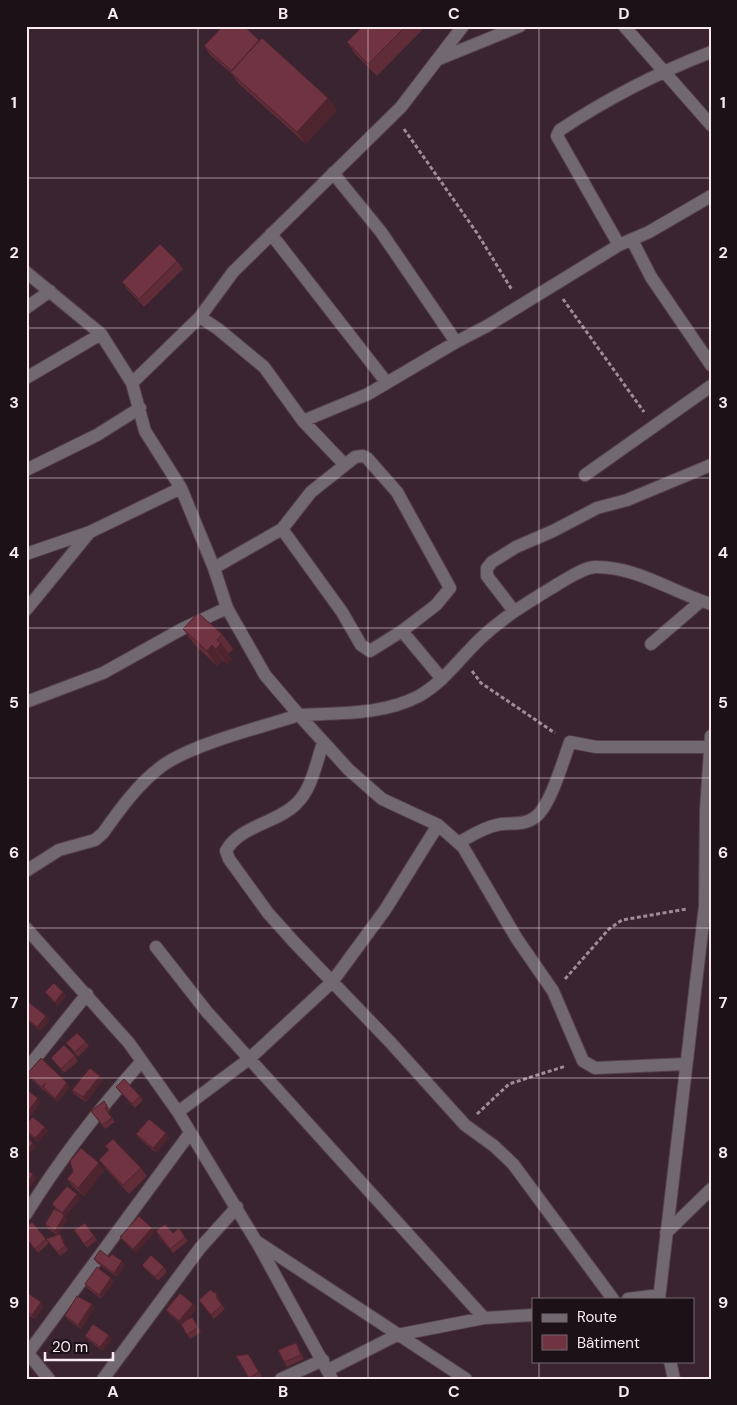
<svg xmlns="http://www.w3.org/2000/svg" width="737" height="1405" viewBox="0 0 737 1405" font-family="'DM Sans',sans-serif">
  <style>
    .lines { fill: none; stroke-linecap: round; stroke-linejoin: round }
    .minor-casing { stroke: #55404a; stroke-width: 14 }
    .path { stroke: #9f8c95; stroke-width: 3; stroke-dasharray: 4 2.5; stroke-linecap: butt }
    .minor { stroke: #716870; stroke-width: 12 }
    .wall { fill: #5f2c38 }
    .shaded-wall { fill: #4e242e }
    .building { fill: #6f3341; stroke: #4e242e }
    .grid { fill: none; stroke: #f9eaf1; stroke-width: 1; stroke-opacity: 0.55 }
    .neatline { fill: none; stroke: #f9eaf1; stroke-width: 2 }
    .grid-label { font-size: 16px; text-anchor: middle; font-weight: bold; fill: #f9eaf1 }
  </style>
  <rect width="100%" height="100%" fill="#3a242f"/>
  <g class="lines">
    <g class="minor-casing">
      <path id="minor" d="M624 26 711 125
        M439 59 520 26
        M333 173 381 232 456 342
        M271 234 387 383
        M632 240 651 277 711 365
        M619 245 557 136 560 130C608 98 657 73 711 52
        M26 272 101 334 132 383 145 431 181 488 214 568 227 608 265 675 299 715C339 713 383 715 419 696 445 681 459 659 480 639 503 617 530 601 558 584 569 578 582 568 595 567 636 566 674 593 711 604
        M26 308 50 291
        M200 317 218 329 264 367 303 421 368 394 456 342 487 326 619 245 649 232 711 196
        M26 378 101 334
        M132 383 200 317 233 272 401 107 463 26
        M303 421 345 465
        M26 470 97 435 140 408
        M585 475 711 386
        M282 529 311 492 355 457 363 456 367 458 397 492 450 588 436 605 402 631
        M26 554 90 532 181 488
        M214 568 282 529 342 612 361 645 370 651 402 631 442 679
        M26 610 89 533
        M514 611 487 576V568L492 562 516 547 553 531 597 508 627 500 711 465
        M651 644 701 601
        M26 702 103 673 182 629 227 608
        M323 743C316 763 312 789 296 804 277 823 239 826 226 851L229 859 268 913 294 942 391 1043 465 1125 494 1146 513 1164 613 1299
        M458 843C471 836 482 828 497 825 509 822 523 826 534 818 550 808 563 761 570 742L596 747H709
        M26 871 59 850 95 840 103 833C120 809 138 784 162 766 192 744 262 727 299 715L348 769 382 799 438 825 463 847 517 939 553 991 583 1061 595 1068 685 1064
        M26 928 129 1043 178 1112 256 1241 466 1379
        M156 947 207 1012 484 1318
        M26 1070 87 994
        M178 1112 249 1059 332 982 385 910 438 825
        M26 1214C60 1159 99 1109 142 1061
        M666 1233 711 1189
        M258 1244 332 1379
        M628 1299 659 1295
        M659 1299 705 906 706 810 711 736
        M26 1351 49 1379
        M28 1353 190 1133
        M670 1361 674 1379
        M328 1370 397 1335 484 1318 533 1315
        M103 1379 200 1248 237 1207
        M281 1379 323 1360"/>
    </g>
    <path class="path" d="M404 129 477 233 512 290
      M563 299 644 412
      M472 671 481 683 555 733
      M565 979 609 929 622 920 687 909
      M477 1114 509 1084 566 1066"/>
    <use href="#minor" class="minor"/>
  </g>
  <path class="wall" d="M363 26H426L377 76 355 54 347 42Z
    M259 40 328 98 337 110 306 144 239 84 232 74 210 55 204 46Z
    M177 261 183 269 144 307 128 290 122 282Z
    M183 629 222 634 233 649 228 654 232 659 227 664 223 660 217 666 194 644Z
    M45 992H63L66 996 58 1006 48 996Z
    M26 1000 49 1021 40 1031 26 1019Z
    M86 1042 89 1046 78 1057 66 1043Z
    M75 1056 78 1061 64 1073 51 1058Z
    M27 1074 70 1087 58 1102 45 1091H44L30 1078Z
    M103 1080 86 1102 74 1094 72 1090Z
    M116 1087 140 1096 143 1100 135 1108 119 1091Z
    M104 1101 110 1110 108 1112 115 1122 105 1129 91 1111Z
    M26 1124 45 1127 48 1131 38 1142 26 1132Z
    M166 1133 169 1138 156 1153 139 1138 136 1134Z
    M105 1146 141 1168 147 1176 129 1194 105 1168 99 1160 108 1150Z
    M104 1171 84 1196 73 1187 67 1179Z
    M77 1194 80 1198 65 1217 67 1220 58 1235 63 1238 68 1250 60 1256 49 1243 57 1235 48 1229 45 1224 57 1211 52 1204Z
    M32 1222 49 1243 38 1253 26 1239Z
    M85 1223 97 1240 87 1248 74 1230Z
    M155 1232 136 1253 123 1241 120 1237Z
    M158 1236 185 1237 188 1241 173 1253Z
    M109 1257 122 1261 125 1265 117 1277 97 1263 94 1259Z
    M142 1265 164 1267 167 1272 158 1281 145 1269Z
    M114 1282 101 1299 87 1288 85 1284Z
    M26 1292 43 1307 35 1319 26 1314Z
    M220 1299 219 1301 225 1309 214 1319 199 1300Z
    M92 1304 94 1309 81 1329 68 1320 65 1316Z
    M193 1304 196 1309 186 1321 192 1317 201 1332 190 1339 181 1324 169 1314 166 1310Z
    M85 1336 112 1339 103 1351 88 1340Z
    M296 1343 299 1347 304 1359 287 1367 284 1362Z
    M236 1356 251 1358 262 1376 257 1379H249Z"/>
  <path class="shaded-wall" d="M328 98 337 110 306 144 297 132Z
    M221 643 232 659 227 664 216 649Z
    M212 645 223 660 217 666 207 651Z
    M63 992 66 996 58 1006 55 1002Z
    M46 1016 49 1021 40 1031 37 1027Z
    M100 1076 103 1080 86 1102 83 1097Z
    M67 1083 70 1087 58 1102 55 1098Z
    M38 1098 41 1102 28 1120 26 1117V1114Z
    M45 1127 48 1131 38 1142 35 1138Z
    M166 1133 169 1138 156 1153 153 1148Z
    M33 1143 36 1147 26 1158V1150Z
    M99 1163 104 1171 84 1196 78 1188Z
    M33 1174 36 1178 30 1187 27 1183Z
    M77 1194 80 1198 65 1217 62 1213Z
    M64 1216 67 1220 58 1235 55 1231Z
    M152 1228 155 1232 136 1253 133 1249Z
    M60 1234 63 1238 68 1250 65 1246Z
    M122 1261 125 1265 117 1277 114 1273Z
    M111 1278 114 1282 101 1299 99 1295Z
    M217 1294 220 1299 219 1301 216 1297Z
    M41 1302 43 1307 35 1319 32 1315Z
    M92 1304 94 1309 81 1329 78 1325Z
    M193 1304 196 1309 182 1325 179 1321Z
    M109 1335 112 1339 103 1351 100 1347Z
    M296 1343 299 1347 304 1359 301 1355Z"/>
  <path class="building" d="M223 26H244L259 40 232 71 204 46Z
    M363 26H406L368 64 347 42Z
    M262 38 328 98 297 132 230 72Z
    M160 244 177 261 139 299 122 282Z
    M198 613 222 634 217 640 221 643 216 649 212 645 207 651 183 629Z
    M54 983 63 992 55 1002 45 992Z
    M26 1000 46 1016 37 1027 26 1018Z
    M77 1033 86 1042 75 1052 66 1043Z
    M64 1045 75 1056 61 1069 51 1058Z
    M41 1058 67 1083 55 1098 43 1087 46 1083 41 1087 27 1074Z
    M90 1068 100 1076 83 1097 72 1090Z
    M124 1079 140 1096 132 1104 116 1087Z
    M27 1090 38 1098 26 1114V1091Z
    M104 1101 107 1106 105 1108 112 1118 102 1125 91 1111Z
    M33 1117 45 1127 35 1138 26 1130V1124Z
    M149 1119 166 1133 153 1148 136 1134Z
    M26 1137 33 1143 26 1150Z
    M113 1139 141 1168 123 1185 99 1160 109 1150 105 1146Z
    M81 1148 99 1163 78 1188 67 1179 73 1172 70 1161Z
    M26 1169 33 1174 27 1183 26 1182Z
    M67 1186 77 1194 62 1213 64 1216 55 1231 45 1224 54 1209 62 1213 52 1204Z
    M139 1216 152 1228 133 1249 120 1237Z
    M32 1222 46 1239 35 1249 26 1238V1226Z
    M85 1223 94 1236 84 1244 74 1230Z
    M165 1224 173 1233 179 1228 185 1237 170 1249 156 1231Z
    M60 1234 65 1246 57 1252 46 1239Z
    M100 1250 109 1257 112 1254 122 1261 114 1273 94 1259Z
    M151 1255 164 1267 155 1277 142 1265Z
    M97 1267 111 1278 99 1295 85 1284Z
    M210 1290 217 1294 216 1297 222 1305 211 1315 199 1300Z
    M26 1292 41 1302 32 1315 26 1311Z
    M180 1293 193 1304 179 1321 166 1310Z
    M77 1296 92 1304 78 1325 65 1316Z
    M192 1317 198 1327 187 1335 181 1324Z
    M93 1324 109 1335 100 1347 85 1336Z
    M296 1343 301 1355 284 1362 278 1350Z
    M248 1354 259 1372 249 1378 236 1356Z"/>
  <path class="grid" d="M198 26V1379M368 26V1379M539 26V1299M26 178H711M26 328H711M26 478H711M26 628H711M26 778H711M26 928H711M26 1078H711M26 1228H711M539 1361V1379"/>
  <rect width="737" height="1405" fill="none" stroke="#1b1116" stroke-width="55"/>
  <rect x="532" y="1298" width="162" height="65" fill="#1b1116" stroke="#74686e"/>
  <rect x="542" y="1314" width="25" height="8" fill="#716870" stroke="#74686e"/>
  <text x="577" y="1322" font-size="15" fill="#f9eaf1">Route</text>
  <rect x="542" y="1335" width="25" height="15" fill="#6f3341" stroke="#74686e"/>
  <text x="577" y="1348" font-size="15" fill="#f9eaf1">Bâtiment</text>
  <path d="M45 1352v8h68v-8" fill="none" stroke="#f9eaf1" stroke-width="2.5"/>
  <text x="52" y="1352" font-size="15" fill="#f9eaf1" stroke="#1b1116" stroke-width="4" paint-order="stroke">20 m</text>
  <rect x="28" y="28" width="682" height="1350" class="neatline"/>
  <g class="grid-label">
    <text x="113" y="19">A</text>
    <text x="283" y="19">B</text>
    <text x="454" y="19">C</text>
    <text x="624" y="19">D</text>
    <text x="14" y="108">1</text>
    <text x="723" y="108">1</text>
    <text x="14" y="258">2</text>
    <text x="723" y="258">2</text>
    <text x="14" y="408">3</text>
    <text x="723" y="408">3</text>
    <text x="14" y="558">4</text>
    <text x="723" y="558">4</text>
    <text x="14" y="708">5</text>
    <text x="723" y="708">5</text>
    <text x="14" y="858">6</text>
    <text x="723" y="858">6</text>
    <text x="14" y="1008">7</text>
    <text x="723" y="1008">7</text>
    <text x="14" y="1158">8</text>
    <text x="723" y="1158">8</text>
    <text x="14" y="1308">9</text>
    <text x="723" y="1308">9</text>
    <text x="113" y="1397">A</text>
    <text x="283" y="1397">B</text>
    <text x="454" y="1397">C</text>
    <text x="624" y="1397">D</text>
  </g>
</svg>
